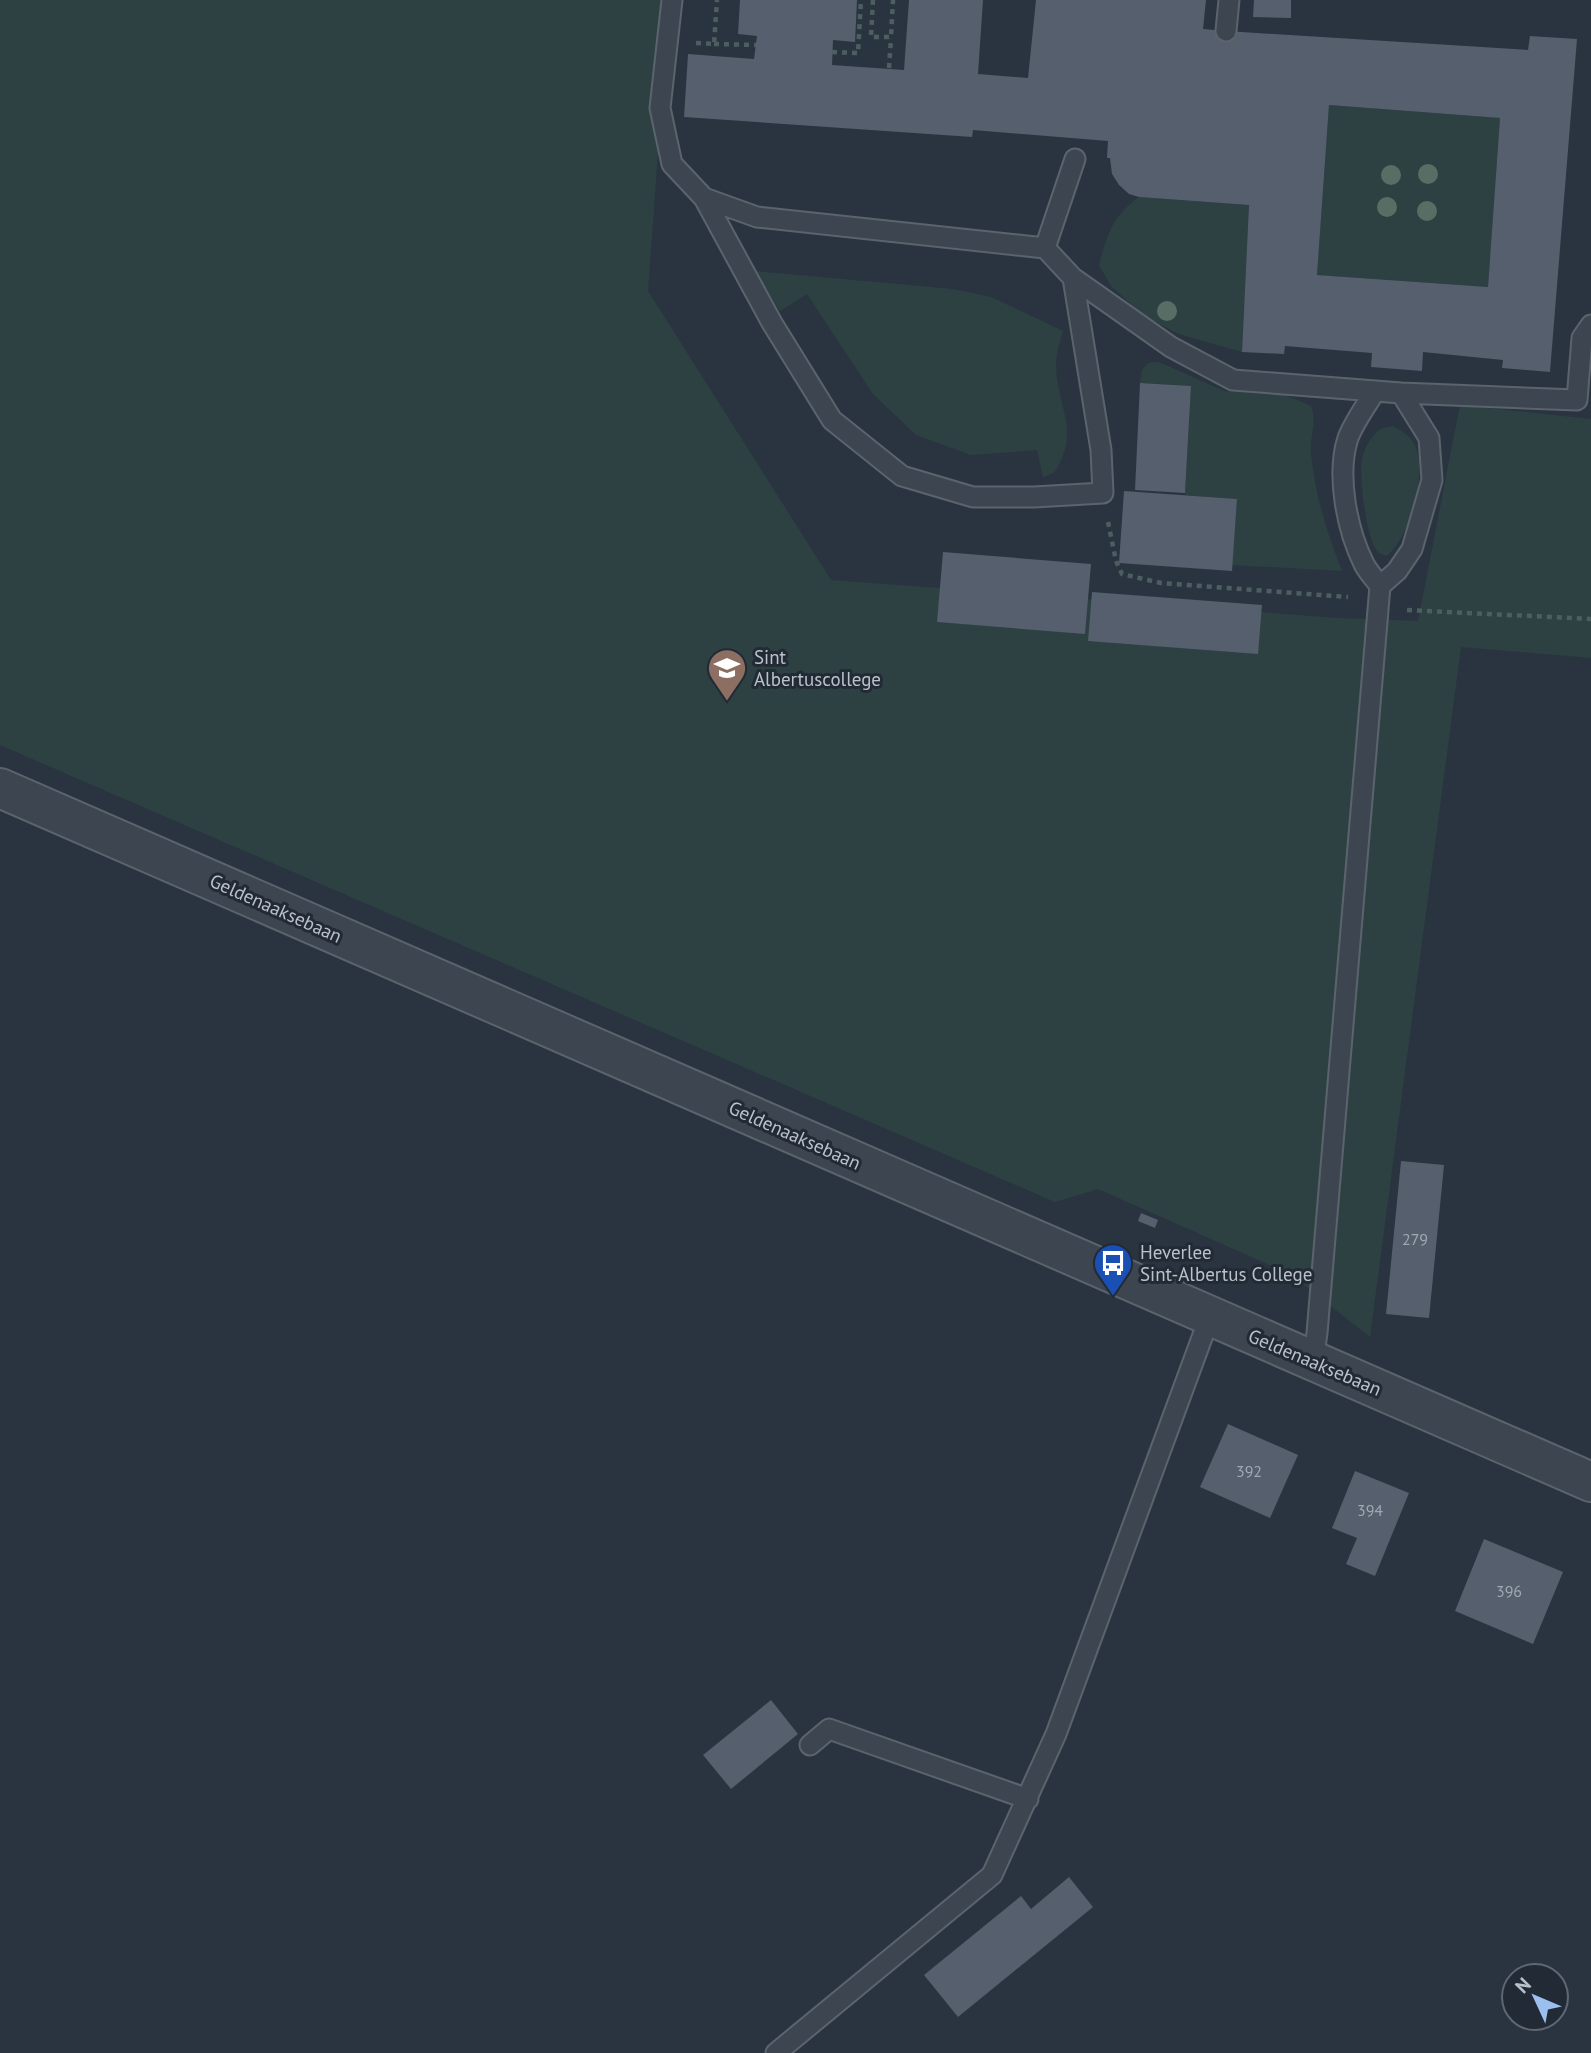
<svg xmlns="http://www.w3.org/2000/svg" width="1591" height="2053" viewBox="0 0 1591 2053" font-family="'PT Sans',sans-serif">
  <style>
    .green { fill: #2d4142 }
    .building { fill: #555f6d; fill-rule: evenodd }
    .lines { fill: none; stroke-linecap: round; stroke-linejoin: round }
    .service-casing { stroke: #5b646d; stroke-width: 23 }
    .tertiary-casing { stroke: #5b646d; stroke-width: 42 }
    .path { stroke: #4c5e60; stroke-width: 4.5; stroke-dasharray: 5 5; stroke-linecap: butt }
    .service { stroke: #3d4650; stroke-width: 19 }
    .tertiary { stroke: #3d4650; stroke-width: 38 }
    .tree { fill: #576e64 }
    .labels { text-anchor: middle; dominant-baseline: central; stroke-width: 6; stroke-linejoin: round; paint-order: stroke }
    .number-label { font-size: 16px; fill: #a1a8b3 }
    .poi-label { font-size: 19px; fill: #bac1ca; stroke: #222b35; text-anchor: start }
    .street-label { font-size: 19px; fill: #bac1ca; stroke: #222b35 }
  </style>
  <rect width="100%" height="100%" fill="#2a3440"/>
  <path class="green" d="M0 0H669L648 291 831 580 1337 618 1418 621 1460 405 1591 419V658L1461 647 1370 1337 1290 1274 1098 1189 1055 1202 0 745Z
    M1329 105 1500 118 1488 287 1317 275Z
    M1139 197 1249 205 1242 352 1179 334 1143 315 1111 286 1099 265C1108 233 1111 218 1139 197Z
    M755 271 953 289 991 297 1063 331C1060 342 1055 356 1056 368 1058 410 1081 431 1054 473L1043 477 1037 450 971 455 916 435 873 394 807 294 780 311Z
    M1159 362 1224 391 1285 395 1311 406C1318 422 1309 437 1311 454 1315 495 1327 533 1342 571L1232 565 1237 499 1185 495 1191 386 1140 383 1142 370 1148 363Z
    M1393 426C1402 431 1409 435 1414 444 1429 469 1410 540 1386 556 1384 555 1378 553 1377 551 1366 538 1359 476 1362 459 1364 450 1370 437 1378 431 1382 428 1389 427 1393 426Z"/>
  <path class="building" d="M740 0H857L855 42 833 40 832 65 904 70 909 0H983L978 74 1028 78 1036 0H1206L1203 29 1226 31 1528 50 1530 36 1577 39 1550 372 1502 368 1503 360 1423 352 1422 371 1371 367 1372 353 1285 346 1284 354 1242 352 1249 205 1139 197 1129 194 1119 185 1112 174 1110 158H1107L1108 141 973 130 972 137 684 117 688 54 754 59 757 36 738 34ZM1329 105 1500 118 1488 287 1317 275Z
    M1254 0H1291V18L1253 17Z
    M1140 383 1191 386 1185 493 1135 490Z
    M1124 491 1237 499 1232 571 1119 563Z
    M943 552 1091 564 1085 634 937 622Z
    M1092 592 1262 605 1258 654 1088 641Z
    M1401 1161 1444 1165 1429 1318 1386 1314Z
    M1141 1213 1158 1220 1155 1228 1138 1221Z
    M1228 1424 1298 1455 1270 1518 1200 1487Z
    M1355 1471 1409 1493 1375 1576 1346 1564 1357 1538 1332 1528Z
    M1484 1539 1563 1572 1533 1644 1455 1611Z
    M771 1700 798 1734 731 1789 703 1755Z
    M1069 1877 1093 1907 958 2017 924 1975 1021 1896 1031 1909Z"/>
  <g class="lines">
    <g class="service-casing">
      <path id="service" d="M672 0 660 108 672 164 704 198 772 323 832 420 902 476 973 497H1034L1103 493 1101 450 1073 278
        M1226 31 1229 0
        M704 198 757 217 1045 248 1073 278 1171 347 1233 380 1401 393 1577 400 1582 338 1591 325
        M1045 248 1075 159
        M1380 586 1397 571 1412 549 1432 480 1429 438 1401 393
        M1313 1361 1317 1333 1380 586C1375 579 1368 572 1364 564 1347 530 1336 475 1348 438 1354 422 1366 406 1375 391
        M810 1745 829 1729 1028 1799
        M776 2053 992 1875 1056 1734 1210 1316"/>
    </g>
    <g class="tertiary-casing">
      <path id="tertiary" d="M0 788 1591 1482"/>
    </g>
    <path class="path" d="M873 0 871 37H891L893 0
      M696 43 714 44 717 0
      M714 44 756 45
      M832 52 858 53 861 0
      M889 68 891 38
      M1108 522 1116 561 1122 574 1161 583 1348 597
      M1407 610 1591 619"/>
    <use href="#service" class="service"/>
    <use href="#tertiary" class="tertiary"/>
  </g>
  <g class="tree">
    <circle cx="1428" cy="174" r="10"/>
    <circle cx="1391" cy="175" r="10"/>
    <circle cx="1387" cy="207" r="10"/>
    <circle cx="1427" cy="211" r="10"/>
    <circle cx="1167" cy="311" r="10"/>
  </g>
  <defs>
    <g id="school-pin" transform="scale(2.0125)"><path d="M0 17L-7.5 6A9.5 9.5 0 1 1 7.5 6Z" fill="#8d6e63" stroke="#222b35"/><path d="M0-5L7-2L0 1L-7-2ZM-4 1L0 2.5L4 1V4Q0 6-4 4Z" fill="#fff"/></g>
    <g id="bus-pin" transform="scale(2.0125)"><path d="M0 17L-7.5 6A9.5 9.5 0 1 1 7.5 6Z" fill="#1a4fb4" stroke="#222b35"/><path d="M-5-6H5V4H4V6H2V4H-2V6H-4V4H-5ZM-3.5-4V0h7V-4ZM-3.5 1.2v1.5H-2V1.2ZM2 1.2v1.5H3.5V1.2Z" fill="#fff"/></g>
  </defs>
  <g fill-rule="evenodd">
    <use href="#school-pin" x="727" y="668"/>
    <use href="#bus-pin" x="1113" y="1263"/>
  </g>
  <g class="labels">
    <g class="number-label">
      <text x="1415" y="1239">279</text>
      <text x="1249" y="1471">392</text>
      <text x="1370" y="1510">394</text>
      <text x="1509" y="1591">396</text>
    </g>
    <g class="poi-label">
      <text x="754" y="657">Sint<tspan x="754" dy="22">Albertuscollege</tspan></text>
      <text x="1140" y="1252">Heverlee<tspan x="1140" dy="22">Sint-Albertus College</tspan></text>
    </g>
    <g class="street-label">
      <text transform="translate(276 908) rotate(24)">Geldenaaksebaan</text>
      <text transform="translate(795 1135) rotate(24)">Geldenaaksebaan</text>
      <text transform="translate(1315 1362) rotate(23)">Geldenaaksebaan</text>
    </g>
  </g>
  <g transform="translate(1535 1997) rotate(314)"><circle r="33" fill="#222b35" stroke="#5f6771" stroke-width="2"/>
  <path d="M0-5L12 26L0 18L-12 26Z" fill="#9bbfee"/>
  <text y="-10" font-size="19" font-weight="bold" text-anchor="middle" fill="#bac1ca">N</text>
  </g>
</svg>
